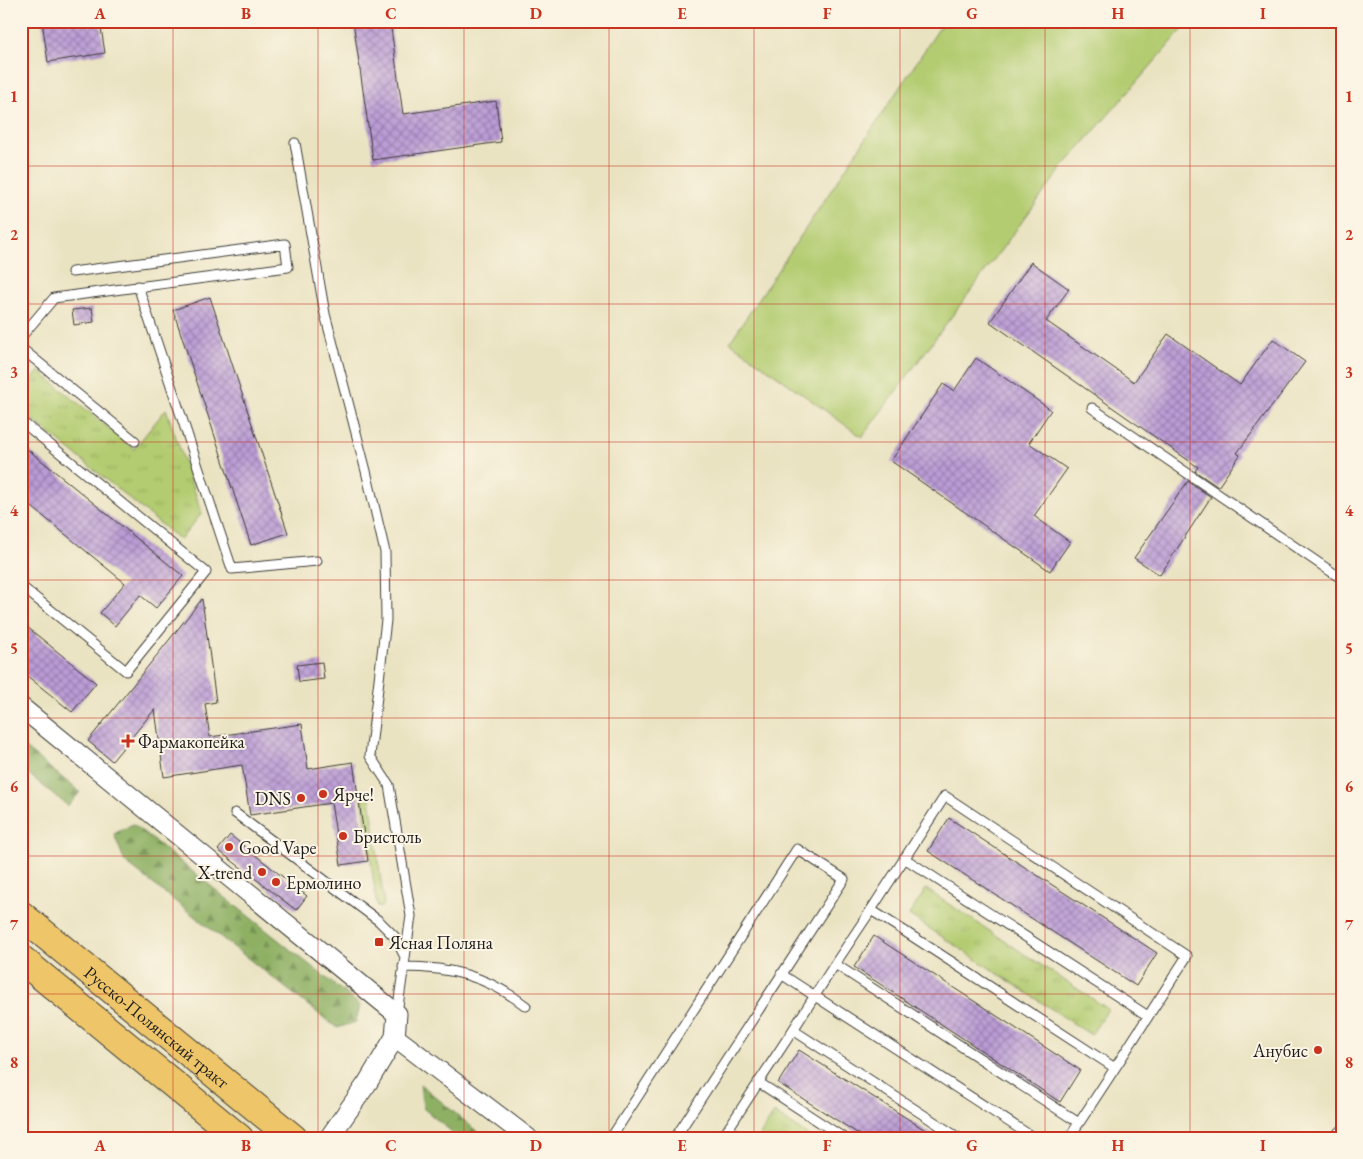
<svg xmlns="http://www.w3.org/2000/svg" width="1363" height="1159" viewBox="0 0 1363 1159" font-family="'EB Garamond',serif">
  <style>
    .grass { fill: #b3cc71; stroke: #687446 }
    .forest { fill: url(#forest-firs); stroke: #556640 }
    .park { fill: url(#park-tufts); stroke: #687446 }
    .building { fill: url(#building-cross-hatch) }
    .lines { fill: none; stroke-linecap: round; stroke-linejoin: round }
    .lane-casing { stroke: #3b3a35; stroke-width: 11 }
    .street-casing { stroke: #3b3a35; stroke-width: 21 }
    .primary-casing { stroke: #3b3a35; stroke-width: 30 }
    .lane { stroke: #fff; stroke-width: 9 }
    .street { stroke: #fff; stroke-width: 19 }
    .primary { stroke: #eec569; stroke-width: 28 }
    .grid { fill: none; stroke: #c8321e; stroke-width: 1; stroke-opacity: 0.55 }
    .poi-dot { fill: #c8321e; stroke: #fcf5e5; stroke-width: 2 }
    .labels { text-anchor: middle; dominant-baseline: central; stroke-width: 4; stroke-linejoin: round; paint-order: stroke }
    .poi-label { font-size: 18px; fill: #1c1c1c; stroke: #fcf5e5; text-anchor: start }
    .street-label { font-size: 18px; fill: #1c1c1c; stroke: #fcf5e5 }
    .neatline { fill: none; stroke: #c8321e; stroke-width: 2 }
    .grid-label { font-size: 16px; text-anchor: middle; font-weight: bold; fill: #c8321e }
  </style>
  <defs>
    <pattern id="forest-firs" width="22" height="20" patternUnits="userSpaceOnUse" patternTransform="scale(1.25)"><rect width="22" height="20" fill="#8eb063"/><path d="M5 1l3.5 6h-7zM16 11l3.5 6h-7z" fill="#738e51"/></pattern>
    <pattern id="park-tufts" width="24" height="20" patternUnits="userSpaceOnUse" patternTransform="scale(1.25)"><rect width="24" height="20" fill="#b3cc71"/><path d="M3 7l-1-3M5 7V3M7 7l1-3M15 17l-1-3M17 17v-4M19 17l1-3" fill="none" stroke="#99af61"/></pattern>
    <pattern id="building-cross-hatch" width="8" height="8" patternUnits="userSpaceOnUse" patternTransform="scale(1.25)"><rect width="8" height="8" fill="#bb9cd6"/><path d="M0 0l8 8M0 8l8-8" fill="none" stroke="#977ead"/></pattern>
  </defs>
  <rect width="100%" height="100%" fill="#fcf5e5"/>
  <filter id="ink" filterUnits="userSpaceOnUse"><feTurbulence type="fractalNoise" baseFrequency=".02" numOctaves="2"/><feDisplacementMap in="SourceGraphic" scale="10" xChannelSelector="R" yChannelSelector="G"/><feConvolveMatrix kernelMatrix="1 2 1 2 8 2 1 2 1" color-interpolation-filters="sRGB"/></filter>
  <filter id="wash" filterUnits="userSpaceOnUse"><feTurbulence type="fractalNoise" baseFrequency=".0096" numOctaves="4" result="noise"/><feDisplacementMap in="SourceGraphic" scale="20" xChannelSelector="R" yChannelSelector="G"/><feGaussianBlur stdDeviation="1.12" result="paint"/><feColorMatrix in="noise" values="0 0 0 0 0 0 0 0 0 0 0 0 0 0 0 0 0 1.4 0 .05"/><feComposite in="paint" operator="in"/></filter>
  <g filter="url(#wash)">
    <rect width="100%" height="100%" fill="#eae3c2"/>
    <path class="grass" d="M944 21H1190L1062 168 862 437 730 342Z
      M364 789 370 797 384 904 381 908 378 907 376 900 362 793Z"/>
    <path class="forest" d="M21 745 80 792 68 806 21 768Z
      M133 824 360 1005 356 1022 337 1028 125 862 114 834Z
      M420 1084 485 1138H459L423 1108Z"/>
    <path class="park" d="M39 371 134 449 166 409 202 513 180 540 21 410V393Z
      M926 889 1108 1009 1091 1035 909 915Z
      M774 1113 812 1138H758Z"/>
    <g id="blocks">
      <path class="building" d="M42 21H100L105 53 48 62Z
        M353 21H390L403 114 496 101 501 142 373 160Z
        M1031 262 1069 289 1046 321 1134 382 1168 334 1240 385 1273 339 1305 362 1237 453 1240 455 1218 487 1195 471 1198 467 990 322Z
        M210 297 288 533 251 545 173 310Z
        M92 308 94 322 74 325 72 310Z
        M976 358 1051 410 1029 443 1067 469 1034 516 1070 542 1050 571 891 461 943 384 954 391Z
        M21 444 183 576 156 608 140 595 115 626 100 613 125 583 21 498Z
        M1188 481 1211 497 1160 575 1134 558Z
        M202 599 216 702 205 704 210 737 302 724 308 769 353 762 368 861 341 865 331 803 250 815 242 765 164 777 155 709 112 761 88 741Z
        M21 622 96 683 72 712 21 671Z
        M322 662 324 679 299 682 297 665Z
        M949 818 1157 953 1136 986 928 851Z
        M230 835 307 896 296 910 218 850Z
        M874 936 1080 1070 1060 1102 854 967Z
        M799 1050 938 1138H865L778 1083Z"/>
    </g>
  </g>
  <g filter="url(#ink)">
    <use href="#blocks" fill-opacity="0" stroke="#3b3a35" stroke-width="1"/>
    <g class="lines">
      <g class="lane-casing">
        <path id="lane" d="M295 143 325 314 366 471 385 552 386 620 370 756 389 785 411 916 397 1013
          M138 286 232 569 317 561
          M21 337 54 298 288 267 285 244 72 272
          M21 348 135 441
          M1092 408 1342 579
          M21 421 206 572 126 671 21 586
          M235 813 379 921 395 937 404 955
          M904 858 1148 1016
          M871 910 945 796 1187 956 1115 1068
          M835 964 871 910 898 927 1115 1068 1079 1123
          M403 967C451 967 487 976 526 1006
          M781 974 1034 1138
          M793 1030 835 964 1079 1123 1069 1138
          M758 1082 844 1138
          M728 1129 793 1030 959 1138
          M611 1138 797 849 844 879 675 1138
          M722 1138 728 1129 741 1138"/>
      </g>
      <g class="street-casing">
        <path id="street" d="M21 707 397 1014 395 1037 368 1082 329 1138
          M395 1037 528 1138
          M1341 1138 1342 1136"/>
      </g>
      <g class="primary-casing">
        <g id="primary">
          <path id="s1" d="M21 915 293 1138"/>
          <path d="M21 959 239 1138"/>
        </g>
      </g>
      <use href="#lane" class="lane"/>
      <use href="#street" class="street"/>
      <use href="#primary" class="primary"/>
    </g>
  </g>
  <path class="grid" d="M173 21V1138M318 21V1138M464 21V1138M609 21V1138M754 21V1138M900 21V1138M1045 21V1138M1190 21V1138M21 166H1342M21 304H1342M21 442H1342M21 580H1342M21 718H1342M21 856H1342M21 994H1342"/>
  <g class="poi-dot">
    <path d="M125.5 733.5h5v5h5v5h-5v5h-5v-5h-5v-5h5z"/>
    <circle cx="323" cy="794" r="5"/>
    <circle cx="301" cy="798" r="5"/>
    <circle cx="343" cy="836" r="5"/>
    <circle cx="229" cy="847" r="5"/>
    <circle cx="262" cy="872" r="5"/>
    <circle cx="276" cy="882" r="5"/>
    <rect x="374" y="937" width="10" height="10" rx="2.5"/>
    <circle cx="1318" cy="1050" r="5"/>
  </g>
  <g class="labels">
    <g class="poi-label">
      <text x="138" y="741">Фармакопейка</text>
      <text x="333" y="794">Ярче!</text>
      <text x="291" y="798" text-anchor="end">DNS</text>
      <text x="353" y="836">Бристоль</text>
      <text x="239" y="847">Good Vape</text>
      <text x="252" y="872" text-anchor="end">X-trend</text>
      <text x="286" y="882">Ермолино</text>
      <text x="389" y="942">Ясная Поляна</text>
      <text x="1308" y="1050" text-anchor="end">Анубис</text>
    </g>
    <g class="street-label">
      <text stroke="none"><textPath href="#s1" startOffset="176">Русско-Полянский тракт</textPath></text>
    </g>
  </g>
  <rect width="1363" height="1159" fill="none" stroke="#fcf5e5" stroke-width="55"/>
  <rect x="28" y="28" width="1308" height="1104" class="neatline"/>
  <g class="grid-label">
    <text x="100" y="19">A</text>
    <text x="246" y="19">B</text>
    <text x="391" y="19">C</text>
    <text x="536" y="19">D</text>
    <text x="682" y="19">E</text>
    <text x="827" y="19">F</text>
    <text x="972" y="19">G</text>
    <text x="1118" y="19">H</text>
    <text x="1263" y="19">I</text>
    <text x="14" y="102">1</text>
    <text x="1349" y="102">1</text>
    <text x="14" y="240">2</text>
    <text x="1349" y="240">2</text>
    <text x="14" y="378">3</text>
    <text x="1349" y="378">3</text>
    <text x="14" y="516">4</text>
    <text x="1349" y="516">4</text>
    <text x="14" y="654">5</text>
    <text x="1349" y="654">5</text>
    <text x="14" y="792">6</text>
    <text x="1349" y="792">6</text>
    <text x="14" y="930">7</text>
    <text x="1349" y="930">7</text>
    <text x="14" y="1068">8</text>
    <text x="1349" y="1068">8</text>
    <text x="100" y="1151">A</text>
    <text x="246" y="1151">B</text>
    <text x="391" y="1151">C</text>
    <text x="536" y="1151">D</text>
    <text x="682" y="1151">E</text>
    <text x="827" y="1151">F</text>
    <text x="972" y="1151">G</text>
    <text x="1118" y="1151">H</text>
    <text x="1263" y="1151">I</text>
  </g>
</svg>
